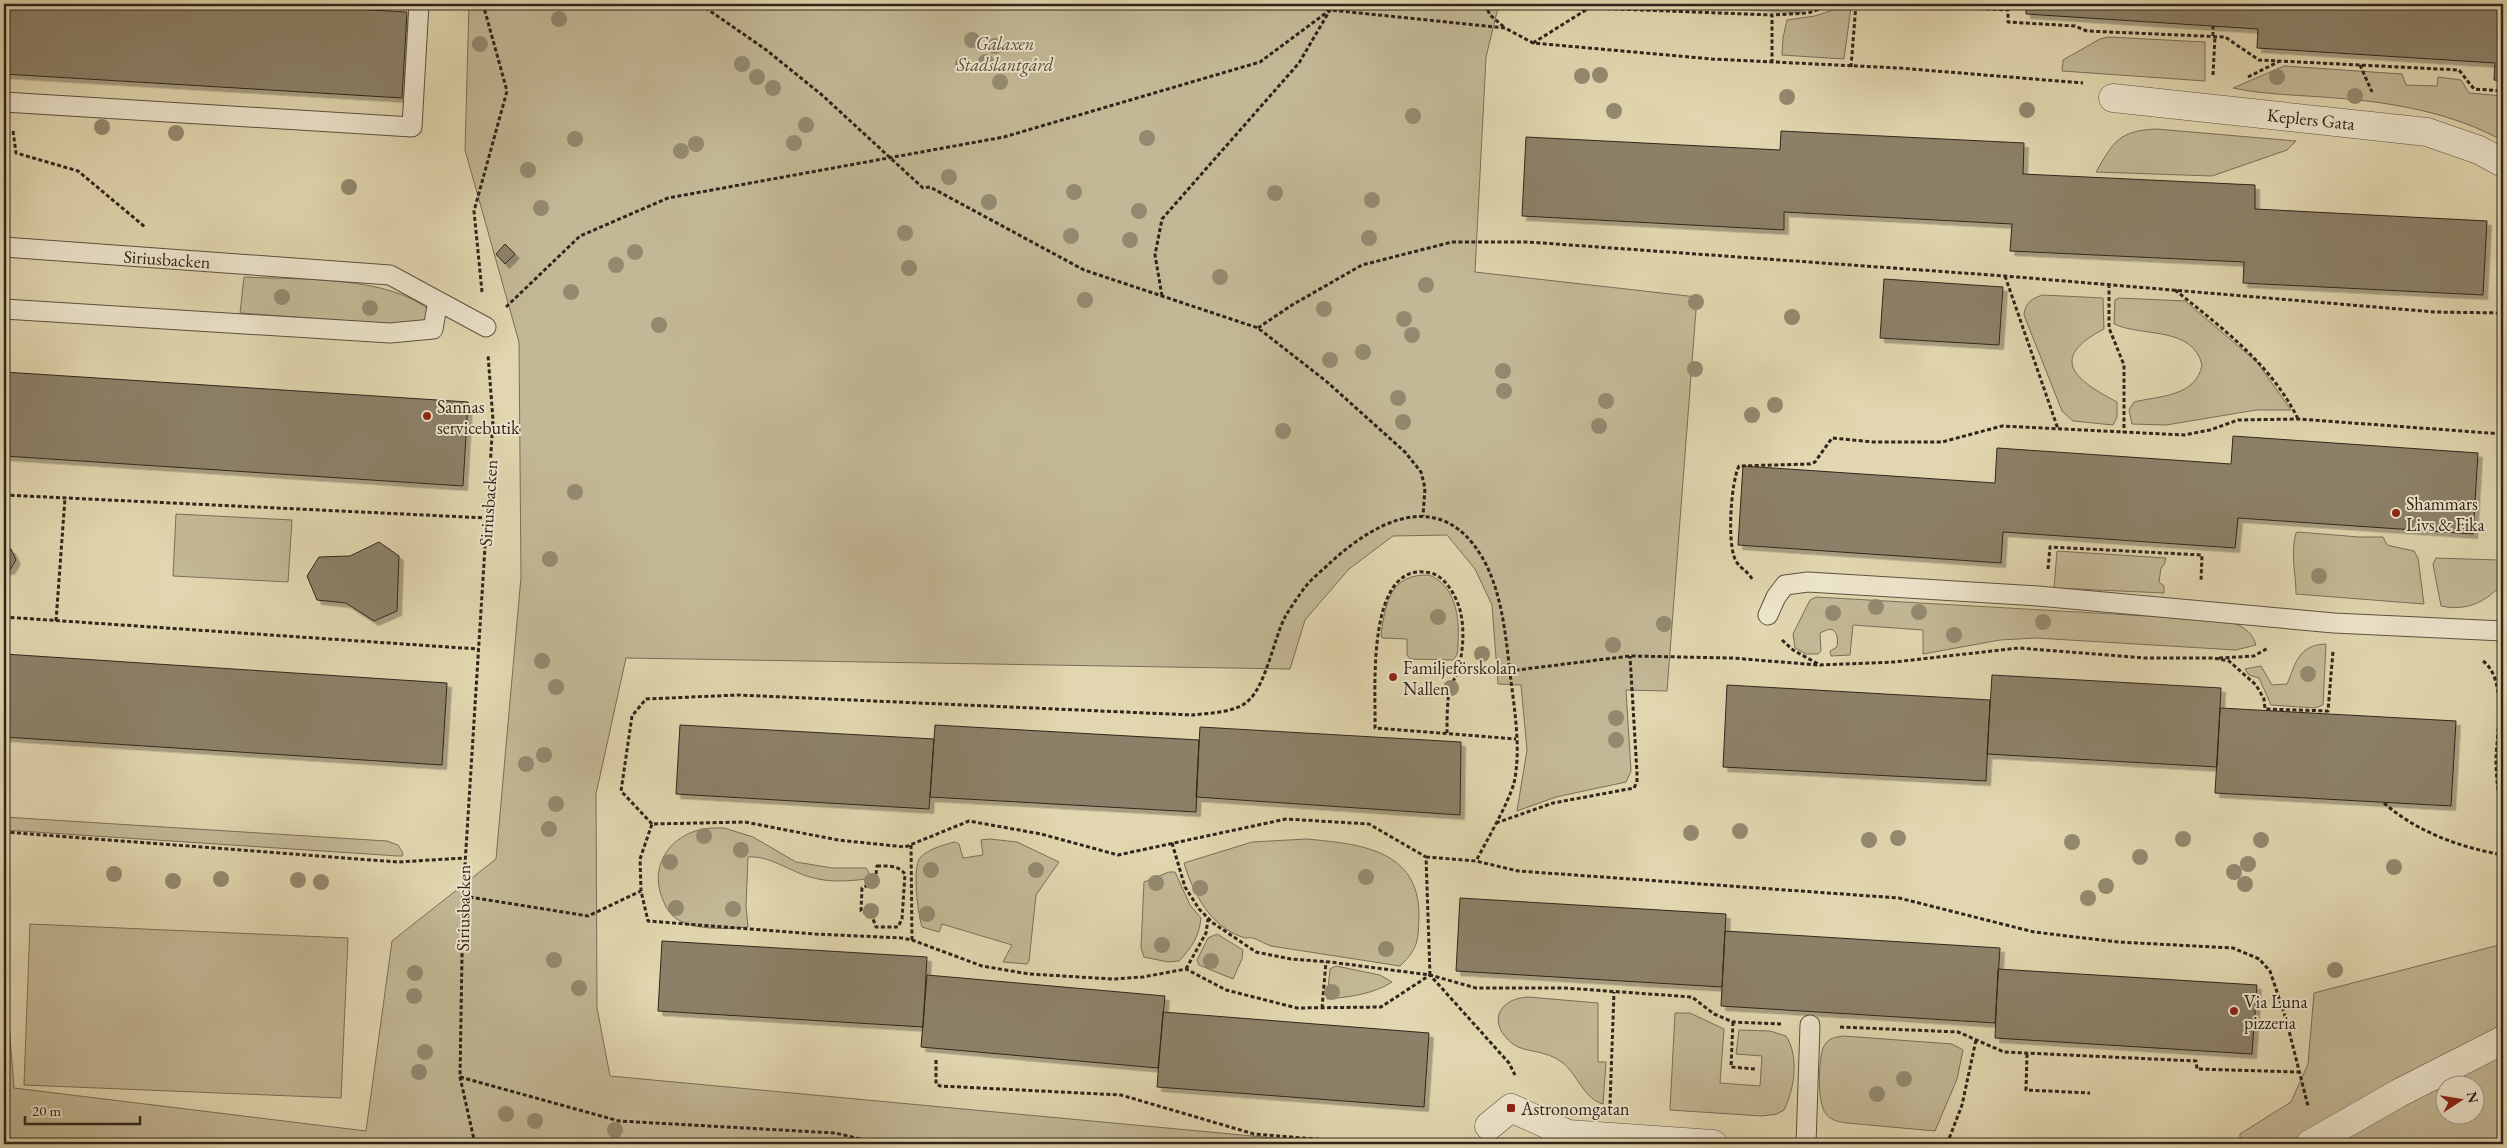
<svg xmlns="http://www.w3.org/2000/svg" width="2507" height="1148" viewBox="0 0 2507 1148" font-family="'EB Garamond',serif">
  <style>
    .green { fill: #c3b896; stroke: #7a6e58; fill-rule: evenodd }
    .building { fill: #8c8168; stroke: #30251b; filter: url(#shadow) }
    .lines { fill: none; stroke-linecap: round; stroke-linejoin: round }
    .service-casing { stroke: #5c5140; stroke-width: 21 }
    .minor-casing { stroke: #5c5140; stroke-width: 29 }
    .path { stroke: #30251b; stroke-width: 3; stroke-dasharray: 4 2.5; stroke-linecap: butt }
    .service { stroke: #ece4cb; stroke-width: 19 }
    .minor { stroke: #ece4cb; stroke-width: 28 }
    .tree { fill: #94896f }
    .poi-dot { fill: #8f2418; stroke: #ece4cb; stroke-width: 2 }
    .labels { text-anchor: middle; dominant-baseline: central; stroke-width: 4; stroke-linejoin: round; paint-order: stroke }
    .park-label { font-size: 18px; font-style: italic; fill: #554a3a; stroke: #ece4cb }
    .street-label { font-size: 18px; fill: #30251b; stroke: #ece4cb }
    .poi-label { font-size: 18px; fill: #30251b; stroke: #ece4cb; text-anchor: start }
  </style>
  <defs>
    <filter id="shadow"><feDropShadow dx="4.5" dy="4.5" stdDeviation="0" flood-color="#0004"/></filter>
  </defs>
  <rect width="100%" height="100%" fill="#e1d6af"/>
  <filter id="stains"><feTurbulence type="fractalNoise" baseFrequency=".004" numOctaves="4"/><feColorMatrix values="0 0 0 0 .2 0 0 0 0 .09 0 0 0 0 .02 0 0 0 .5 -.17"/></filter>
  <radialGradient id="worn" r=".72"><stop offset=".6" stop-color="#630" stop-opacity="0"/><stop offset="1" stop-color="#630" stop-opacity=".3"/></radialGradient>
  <path class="green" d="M469 4H1499L1486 57 1475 272 1697 297 1667 691 1626 690 1631 771 1626 782 1556 797 1517 811 1527 750 1521 685 1498 684 1492 605 1475 569 1447 535 1393 536 1349 569 1305 620 1290 669 626 658 596 794 597 1008 610 1076 1338 1144H4V961L14 1088 366 1131 392 941 496 859 521 577 519 342 465 150Z
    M1845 6 1851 7 1844 59 1782 55 1783 38 1787 20 1815 16Z
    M2108 37 2205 42V81L2062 71 2063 60 2100 39Z
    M2284 66 2402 74 2406 85 2437 86 2438 77 2461 80 2469 93 2503 96V141C2454 113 2391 102 2335 98 2301 95 2266 95 2233 88Z
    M2156 129 2296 141 2287 150 2212 176 2096 172C2114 141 2119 131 2156 129Z
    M244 277C299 280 389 275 432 312L433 322 406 325 240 313Z
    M2043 295 2103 298 2104 329C2046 359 2077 381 2117 402V417L2113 425 2073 421 2062 411 2024 315C2025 303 2032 298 2043 295Z
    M2119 298 2185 301 2257 362 2291 410H2256L2166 425 2132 424 2129 410 2134 402C2158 396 2196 397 2202 365 2193 326 2142 337 2114 324L2115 300Z
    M176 514 292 520 288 582 173 576Z
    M2298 532 2359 537H2383L2387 545 2414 551 2418 558 2424 604 2296 594C2296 573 2290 554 2296 533Z
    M2057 551 2166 558 2164 565 2161 568 2159 582 2164 586V593L2054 588Z
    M2436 558 2498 560 2502 563 2498 588C2483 604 2463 611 2441 606L2433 564Z
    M1429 575C1455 585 1460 617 1458 642 1458 649 1458 656 1453 660L1410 659 1407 655V639L1382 638 1381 634C1386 602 1390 574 1429 575Z
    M1816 597 2217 620C2234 622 2251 627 2256 645L2236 650 2036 638 2000 640 1923 654V630L1853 625 1850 655 1831 656 1830 651 1837 647C1838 639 1838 630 1829 629L1820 633 1821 651 1818 654H1806L1795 648 1793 634 1810 600Z
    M2326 644 2323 705 2315 708 2271 705 2259 678 2249 675 2245 669 2261 666 2272 685 2287 684C2296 663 2298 645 2326 644Z
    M4 817 387 841 398 845 403 853 402 856H398L4 830Z
    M712 828H724L753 837 796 862 832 868H866L869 873 868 879C847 881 831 883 810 877 791 872 769 855 748 857L746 906 748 927C728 929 689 931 673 916 668 912 665 905 663 900 647 863 674 830 712 828Z
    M990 839 1017 842 1059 862 1036 895 1029 961 1027 964 1003 962 1012 945 942 924 939 932 922 927C918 915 912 868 920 858 926 850 945 844 955 842L959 844 963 858 983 855 981 840Z
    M1307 839C1359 844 1419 849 1419 915 1418 940 1419 948 1400 966L1271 946C1265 944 1259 940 1253 938 1250 937 1245 939 1242 937 1210 926 1193 893 1184 863L1252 842Z
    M1169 872H1175L1190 905 1201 918C1199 937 1192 947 1179 961L1168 962 1144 957 1141 948 1144 882Z
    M30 924 348 938 341 1098 24 1085Z
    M1217 934 1243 950 1242 959 1233 979 1199 965 1197 960 1208 938Z
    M2503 944V1144H2240V1134L2291 1102 2308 1064 2314 993ZM2444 1086H2474V1116H2444Z
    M1336 966 1380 975 1392 982C1374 994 1349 997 1327 999L1330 969Z
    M1528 997 1598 1003V1062H1606L1603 1104C1584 1099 1577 1074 1563 1063 1545 1049 1525 1053 1513 1044 1488 1025 1496 999 1528 997Z
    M1675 1013H1690L1724 1029 1720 1083 1760 1086 1762 1056 1736 1054 1739 1030 1770 1031 1786 1036C1799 1056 1795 1088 1784 1110L1777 1114 1762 1116 1670 1110Z
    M1844 1036 1952 1044 1963 1050 1957 1079 1935 1131 1847 1123C1839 1122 1832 1121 1826 1114 1817 1104 1818 1058 1824 1046 1828 1038 1836 1037 1844 1036Z"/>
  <path class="building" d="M4 4H263L407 12 402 98 4 74Z
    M1720 4H1798L1797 9Z
    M2026 4H2503V81L2494 80 2495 63 2257 48 2258 29 2026 14Z
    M1781 131 2024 143 2023 174 2255 185V209L2487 221 2483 295 2243 283 2244 262 2010 251 2012 224 1784 212V230L1522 216 1526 137 1780 150Z
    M505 244 515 254 505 264 496 254Z
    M1884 279 2003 287 1999 345 1880 338Z
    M4 372 468 402 463 486 4 456Z
    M2233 436 2478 453 2473 534 2238 518 2235 548 2003 532 2001 563 1738 545 1743 466 1995 483 1997 448 2231 464Z
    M379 542 399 556 397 611 374 621 346 603 317 600 307 576 319 557 350 556Z
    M4 549H11L16 560 10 570H4Z
    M4 654 447 683 442 765 4 737Z
    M1992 675 2221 688 2217 767 1987 754Z
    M1727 685 1990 700 1986 781 1723 767Z
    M2220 708 2456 721 2451 806 2215 793Z
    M680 725 934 739 929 809 676 794Z
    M935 725 1199 740 1196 812 930 797Z
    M1200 727 1461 742 1460 815 1196 797Z
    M1460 898 1726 914 1722 987 1456 971Z
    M1725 931 2000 948 1995 1023 1721 1006Z
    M662 941 927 957 923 1027 658 1011Z
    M1998 969 2257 985 2252 1054 1995 1038Z
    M927 975 1165 996 1158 1068 921 1047Z
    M1163 1012 1429 1033 1424 1107 1157 1087Z"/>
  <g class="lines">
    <g class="service-casing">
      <path id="service" d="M4 102 412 127 419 4
        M4 247 390 275 486 327
        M4 309 390 333 433 329 438 301
        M1768 615 1776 597 1785 585 1808 582 2038 596 2334 623 2503 631
        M1806 1144 1810 1025"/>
    </g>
    <g class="minor-casing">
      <path id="minor" d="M2113 98 2427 132 2479 150 2503 163
        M1489 1126 1511 1108 1568 1134 1713 1144
        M2310 1144 2399 1093 2503 1040"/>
    </g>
    <path class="path" d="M700 4 765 49 822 95 923 188 930 187 1084 270 1258 328 1326 381 1405 452 1421 472 1425 488 1423 516
      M1301 4 1330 10 1505 28 1533 43 1712 59 1899 68 2083 83
      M1485 4 1490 15 1505 28
      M1895 4 2008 10V22L2075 26 2087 31 2225 37 2259 60 2459 70 2474 89 2503 91
      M2213 36V26
      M1533 43 1589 8 1772 15
      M1772 63V15L1808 13 1834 4
      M2360 65 2372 92
      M1851 67 1856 4
      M2213 75 2215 36
      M2248 77 2280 61
      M13 131 16 153 78 171 145 227
      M2005 276 2058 429
      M2109 284V328L2124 365V433
      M2175 290C2221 327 2272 365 2298 419
      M482 292 474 211 507 91 483 4
      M1162 296 1155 255 1162 219 1299 63 1330 10 1329 4
      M506 307 580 236 668 198 1004 137 1260 62 1338 4
      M1258 328 1292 305 1362 265 1452 242H1528L2005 276 2435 312 2503 313
      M4 495 487 518
      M2048 569 2050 547 2202 555 2201 581
      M1752 579C1748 571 1738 567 1735 559 1727 541 1731 482 1739 466L1810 464 1815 462 1832 438 1873 442H1942L2002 426 2184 435 2210 430 2238 420 2298 419 2503 434
      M4 617 478 649
      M56 621 65 498
      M1782 640 1793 650 1820 665 1894 662 2019 648 2145 658H2214L2229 661 2256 685 2264 699 2265 709 2328 711 2333 651
      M2219 658 2254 656 2268 648
      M2483 661C2507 679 2497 730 2496 759 2496 780 2499 800 2503 821
      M1509 671 1630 656 1732 658 1818 665
      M1447 733C1447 720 1447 705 1449 692 1450 684 1456 678 1458 671 1463 652 1465 629 1460 610 1456 596 1446 577 1431 573 1365 558 1376 690 1375 728L1516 739
      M2384 803C2417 832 2459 847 2503 855
      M1496 823 1553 803 1634 788 1637 782V773L1630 656
      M652 824 621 791 632 716 646 699 738 695 1192 715C1209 713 1233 713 1247 702 1266 686 1273 641 1285 617 1291 607 1299 595 1306 586 1313 577 1323 570 1331 562 1378 519 1441 488 1482 557 1503 593 1506 640 1511 681 1515 713 1521 751 1514 783 1508 804 1487 840 1476 861
      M4 832 398 862 464 858
      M1172 843 1185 887 1199 909 1213 923 1256 952 1291 959 1330 962 1430 975 1476 988H1565L1692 997 1714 1014 1733 1022 1781 1024
      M911 845 912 940
      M1426 857 1476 861 1518 871 1899 898 2034 932 2118 942 2233 948 2259 959 2270 971 2286 1019 2308 1106
      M877 866C888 866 898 865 905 874L902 919 898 927H876L872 916 861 911 862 888 875 882Z
      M463 896 588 916 641 891
      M1186 969 1206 933 1208 919
      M1430 975 1426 857 1369 824 1286 819 1118 855 1041 834 969 821 905 847 838 840 745 822 652 824 640 859 641 891 648 921 815 934 902 938 912 940 982 966 1029 974 1113 979 1143 977 1186 969 1226 990 1297 1008 1381 1007 1430 975 1509 1063 1515 1075
      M1322 1008 1326 962
      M1733 1022 1731 1067 1755 1069
      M1840 1027 1958 1032 2004 1052 2196 1061 2197 1069 2298 1072
      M2027 1054 2026 1090 2090 1093
      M936 1060V1084L940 1086 1121 1095 1254 1134 1377 1144
      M460 1077 619 1121 835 1133 882 1144
      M1610 1104 1614 992
      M475 1144 460 1077 463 896 493 420 488 355
      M1947 1144 1962 1105 1976 1040"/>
    <use href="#service" class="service"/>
    <use href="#minor" class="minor"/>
  </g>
  <g class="tree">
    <circle cx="559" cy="19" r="8"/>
    <circle cx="972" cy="40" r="8"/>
    <circle cx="480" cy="44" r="8"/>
    <circle cx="995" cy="46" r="8"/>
    <circle cx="986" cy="62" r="8"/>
    <circle cx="742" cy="64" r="8"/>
    <circle cx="963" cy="64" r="8"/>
    <circle cx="1600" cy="75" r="8"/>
    <circle cx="1582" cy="76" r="8"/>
    <circle cx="757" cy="77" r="8"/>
    <circle cx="2277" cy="77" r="8"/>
    <circle cx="1000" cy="82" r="8"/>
    <circle cx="773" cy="88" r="8"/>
    <circle cx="2355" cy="96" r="8"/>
    <circle cx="1787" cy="97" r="8"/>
    <circle cx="2027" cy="110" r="8"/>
    <circle cx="1614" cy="111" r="8"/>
    <circle cx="1413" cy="116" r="8"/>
    <circle cx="806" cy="125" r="8"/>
    <circle cx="102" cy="127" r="8"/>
    <circle cx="176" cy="133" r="8"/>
    <circle cx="1147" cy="138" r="8"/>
    <circle cx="575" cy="139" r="8"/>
    <circle cx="794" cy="143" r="8"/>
    <circle cx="696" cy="144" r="8"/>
    <circle cx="681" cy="151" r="8"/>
    <circle cx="528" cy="170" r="8"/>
    <circle cx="949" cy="177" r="8"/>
    <circle cx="349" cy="187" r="8"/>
    <circle cx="1074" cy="192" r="8"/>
    <circle cx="1275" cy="193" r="8"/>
    <circle cx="1372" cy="200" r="8"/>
    <circle cx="989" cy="202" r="8"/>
    <circle cx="541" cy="208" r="8"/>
    <circle cx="1139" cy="211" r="8"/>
    <circle cx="905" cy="233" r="8"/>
    <circle cx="1071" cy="236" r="8"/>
    <circle cx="1369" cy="238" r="8"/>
    <circle cx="1130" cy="240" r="8"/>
    <circle cx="635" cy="252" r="8"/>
    <circle cx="616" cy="265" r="8"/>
    <circle cx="909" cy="268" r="8"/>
    <circle cx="1220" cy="277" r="8"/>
    <circle cx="1426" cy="285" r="8"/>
    <circle cx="571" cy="292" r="8"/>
    <circle cx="282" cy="297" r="8"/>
    <circle cx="1085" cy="300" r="8"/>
    <circle cx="1696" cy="302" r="8"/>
    <circle cx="370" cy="308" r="8"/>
    <circle cx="1324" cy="309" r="8"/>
    <circle cx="1792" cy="317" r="8"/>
    <circle cx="1404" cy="319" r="8"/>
    <circle cx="659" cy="325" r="8"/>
    <circle cx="1412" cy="335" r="8"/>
    <circle cx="1363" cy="352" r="8"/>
    <circle cx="1330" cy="360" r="8"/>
    <circle cx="1695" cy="369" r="8"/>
    <circle cx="1503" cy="371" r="8"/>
    <circle cx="1504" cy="391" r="8"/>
    <circle cx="1398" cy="398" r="8"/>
    <circle cx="1606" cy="401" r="8"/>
    <circle cx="1775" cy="405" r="8"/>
    <circle cx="1752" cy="415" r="8"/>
    <circle cx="1403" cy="422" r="8"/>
    <circle cx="1599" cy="426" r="8"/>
    <circle cx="1283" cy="431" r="8"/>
    <circle cx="575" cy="492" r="8"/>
    <circle cx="550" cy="559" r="8"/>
    <circle cx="2319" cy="576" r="8"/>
    <circle cx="1876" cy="607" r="8"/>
    <circle cx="1919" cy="612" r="8"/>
    <circle cx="1833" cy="613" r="8"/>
    <circle cx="1438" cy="617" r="8"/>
    <circle cx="2043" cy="622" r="8"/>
    <circle cx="1664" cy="624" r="8"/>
    <circle cx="1954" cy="635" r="8"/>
    <circle cx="1613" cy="645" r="8"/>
    <circle cx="1482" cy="654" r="8"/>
    <circle cx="542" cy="661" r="8"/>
    <circle cx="2308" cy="674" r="8"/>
    <circle cx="556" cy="687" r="8"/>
    <circle cx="1451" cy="688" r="8"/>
    <circle cx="1616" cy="718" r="8"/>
    <circle cx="1616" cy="740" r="8"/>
    <circle cx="544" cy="755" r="8"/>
    <circle cx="526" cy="764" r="8"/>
    <circle cx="556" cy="804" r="8"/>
    <circle cx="549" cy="829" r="8"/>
    <circle cx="1740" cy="831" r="8"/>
    <circle cx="1691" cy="833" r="8"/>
    <circle cx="704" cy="836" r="8"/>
    <circle cx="1898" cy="838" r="8"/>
    <circle cx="2183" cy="839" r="8"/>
    <circle cx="1869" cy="840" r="8"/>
    <circle cx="2261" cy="840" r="8"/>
    <circle cx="2072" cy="842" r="8"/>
    <circle cx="741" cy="850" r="8"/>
    <circle cx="2140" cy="857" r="8"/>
    <circle cx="670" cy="862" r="8"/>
    <circle cx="2248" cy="864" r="8"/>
    <circle cx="2394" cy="867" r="8"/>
    <circle cx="931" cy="870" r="8"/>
    <circle cx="1036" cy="870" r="8"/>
    <circle cx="2234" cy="872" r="8"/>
    <circle cx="114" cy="874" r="8"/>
    <circle cx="1366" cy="877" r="8"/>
    <circle cx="221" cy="879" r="8"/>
    <circle cx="298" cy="880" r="8"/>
    <circle cx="173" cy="881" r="8"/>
    <circle cx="872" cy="881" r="8"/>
    <circle cx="321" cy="882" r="8"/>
    <circle cx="1156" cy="883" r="8"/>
    <circle cx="2245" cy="884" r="8"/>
    <circle cx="2106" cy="886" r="8"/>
    <circle cx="1200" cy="888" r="8"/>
    <circle cx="2088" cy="898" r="8"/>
    <circle cx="676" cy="908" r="8"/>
    <circle cx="733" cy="909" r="8"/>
    <circle cx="871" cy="911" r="8"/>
    <circle cx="927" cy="914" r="8"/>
    <circle cx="1162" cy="945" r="8"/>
    <circle cx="1386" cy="949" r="8"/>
    <circle cx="554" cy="960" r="8"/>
    <circle cx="1211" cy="961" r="8"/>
    <circle cx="2335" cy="970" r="8"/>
    <circle cx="415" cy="973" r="8"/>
    <circle cx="579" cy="988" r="8"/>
    <circle cx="1332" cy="992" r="8"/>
    <circle cx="414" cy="996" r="8"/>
    <circle cx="425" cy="1052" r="8"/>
    <circle cx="419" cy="1072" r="8"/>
    <circle cx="1904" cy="1079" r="8"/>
    <circle cx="1877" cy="1094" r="8"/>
    <circle cx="506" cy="1114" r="8"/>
    <circle cx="535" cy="1121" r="8"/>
    <circle cx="615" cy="1130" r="8"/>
  </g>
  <g class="poi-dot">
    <circle cx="427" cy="416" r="5"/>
    <circle cx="2396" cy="513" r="5"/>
    <circle cx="1393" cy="677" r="5"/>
    <circle cx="2234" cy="1011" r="5"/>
    <rect x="1506" y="1103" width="10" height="10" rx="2.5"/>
  </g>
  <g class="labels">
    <g class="park-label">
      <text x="1005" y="43">Galaxen<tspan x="1005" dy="21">Stadslantgård</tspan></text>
    </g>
    <g class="street-label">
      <text transform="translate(2311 119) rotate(6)">Keplers Gata</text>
      <text transform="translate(167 259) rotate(4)">Siriusbacken</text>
      <text transform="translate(488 503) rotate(-86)">Siriusbacken</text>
      <text transform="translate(463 908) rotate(-89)">Siriusbacken</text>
    </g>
    <g class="poi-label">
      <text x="437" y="406">Sannas<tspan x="437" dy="21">servicebutik</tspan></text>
      <text x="2406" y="503">Shammars<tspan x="2406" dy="21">Livs &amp; Fika</tspan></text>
      <text x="1403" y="667">Familjeförskolan<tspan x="1403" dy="21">Nallen</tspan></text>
      <text x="2244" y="1001">Via Luna<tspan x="2244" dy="21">pizzeria</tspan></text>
      <text x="1521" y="1108">Astronomgatan</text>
    </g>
  </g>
  <rect width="2507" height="1148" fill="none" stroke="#e1d6af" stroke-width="20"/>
  <rect x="5" y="5" width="2497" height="1138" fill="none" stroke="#30251b" stroke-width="2.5"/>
  <rect x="10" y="10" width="2487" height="1128" fill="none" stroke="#30251b"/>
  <g transform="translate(2460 1100) rotate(78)"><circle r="24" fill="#ece4cb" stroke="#a19885"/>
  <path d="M0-4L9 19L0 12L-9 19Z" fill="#8f2418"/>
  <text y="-8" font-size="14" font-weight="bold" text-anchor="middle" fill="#30251b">N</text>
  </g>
  <path d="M25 1116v8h115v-8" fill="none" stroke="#30251b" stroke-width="2.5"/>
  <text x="32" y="1116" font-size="15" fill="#30251b" stroke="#ece4cb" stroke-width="4" paint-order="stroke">20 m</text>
  <rect width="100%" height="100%" filter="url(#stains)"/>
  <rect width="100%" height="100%" fill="url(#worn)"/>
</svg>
